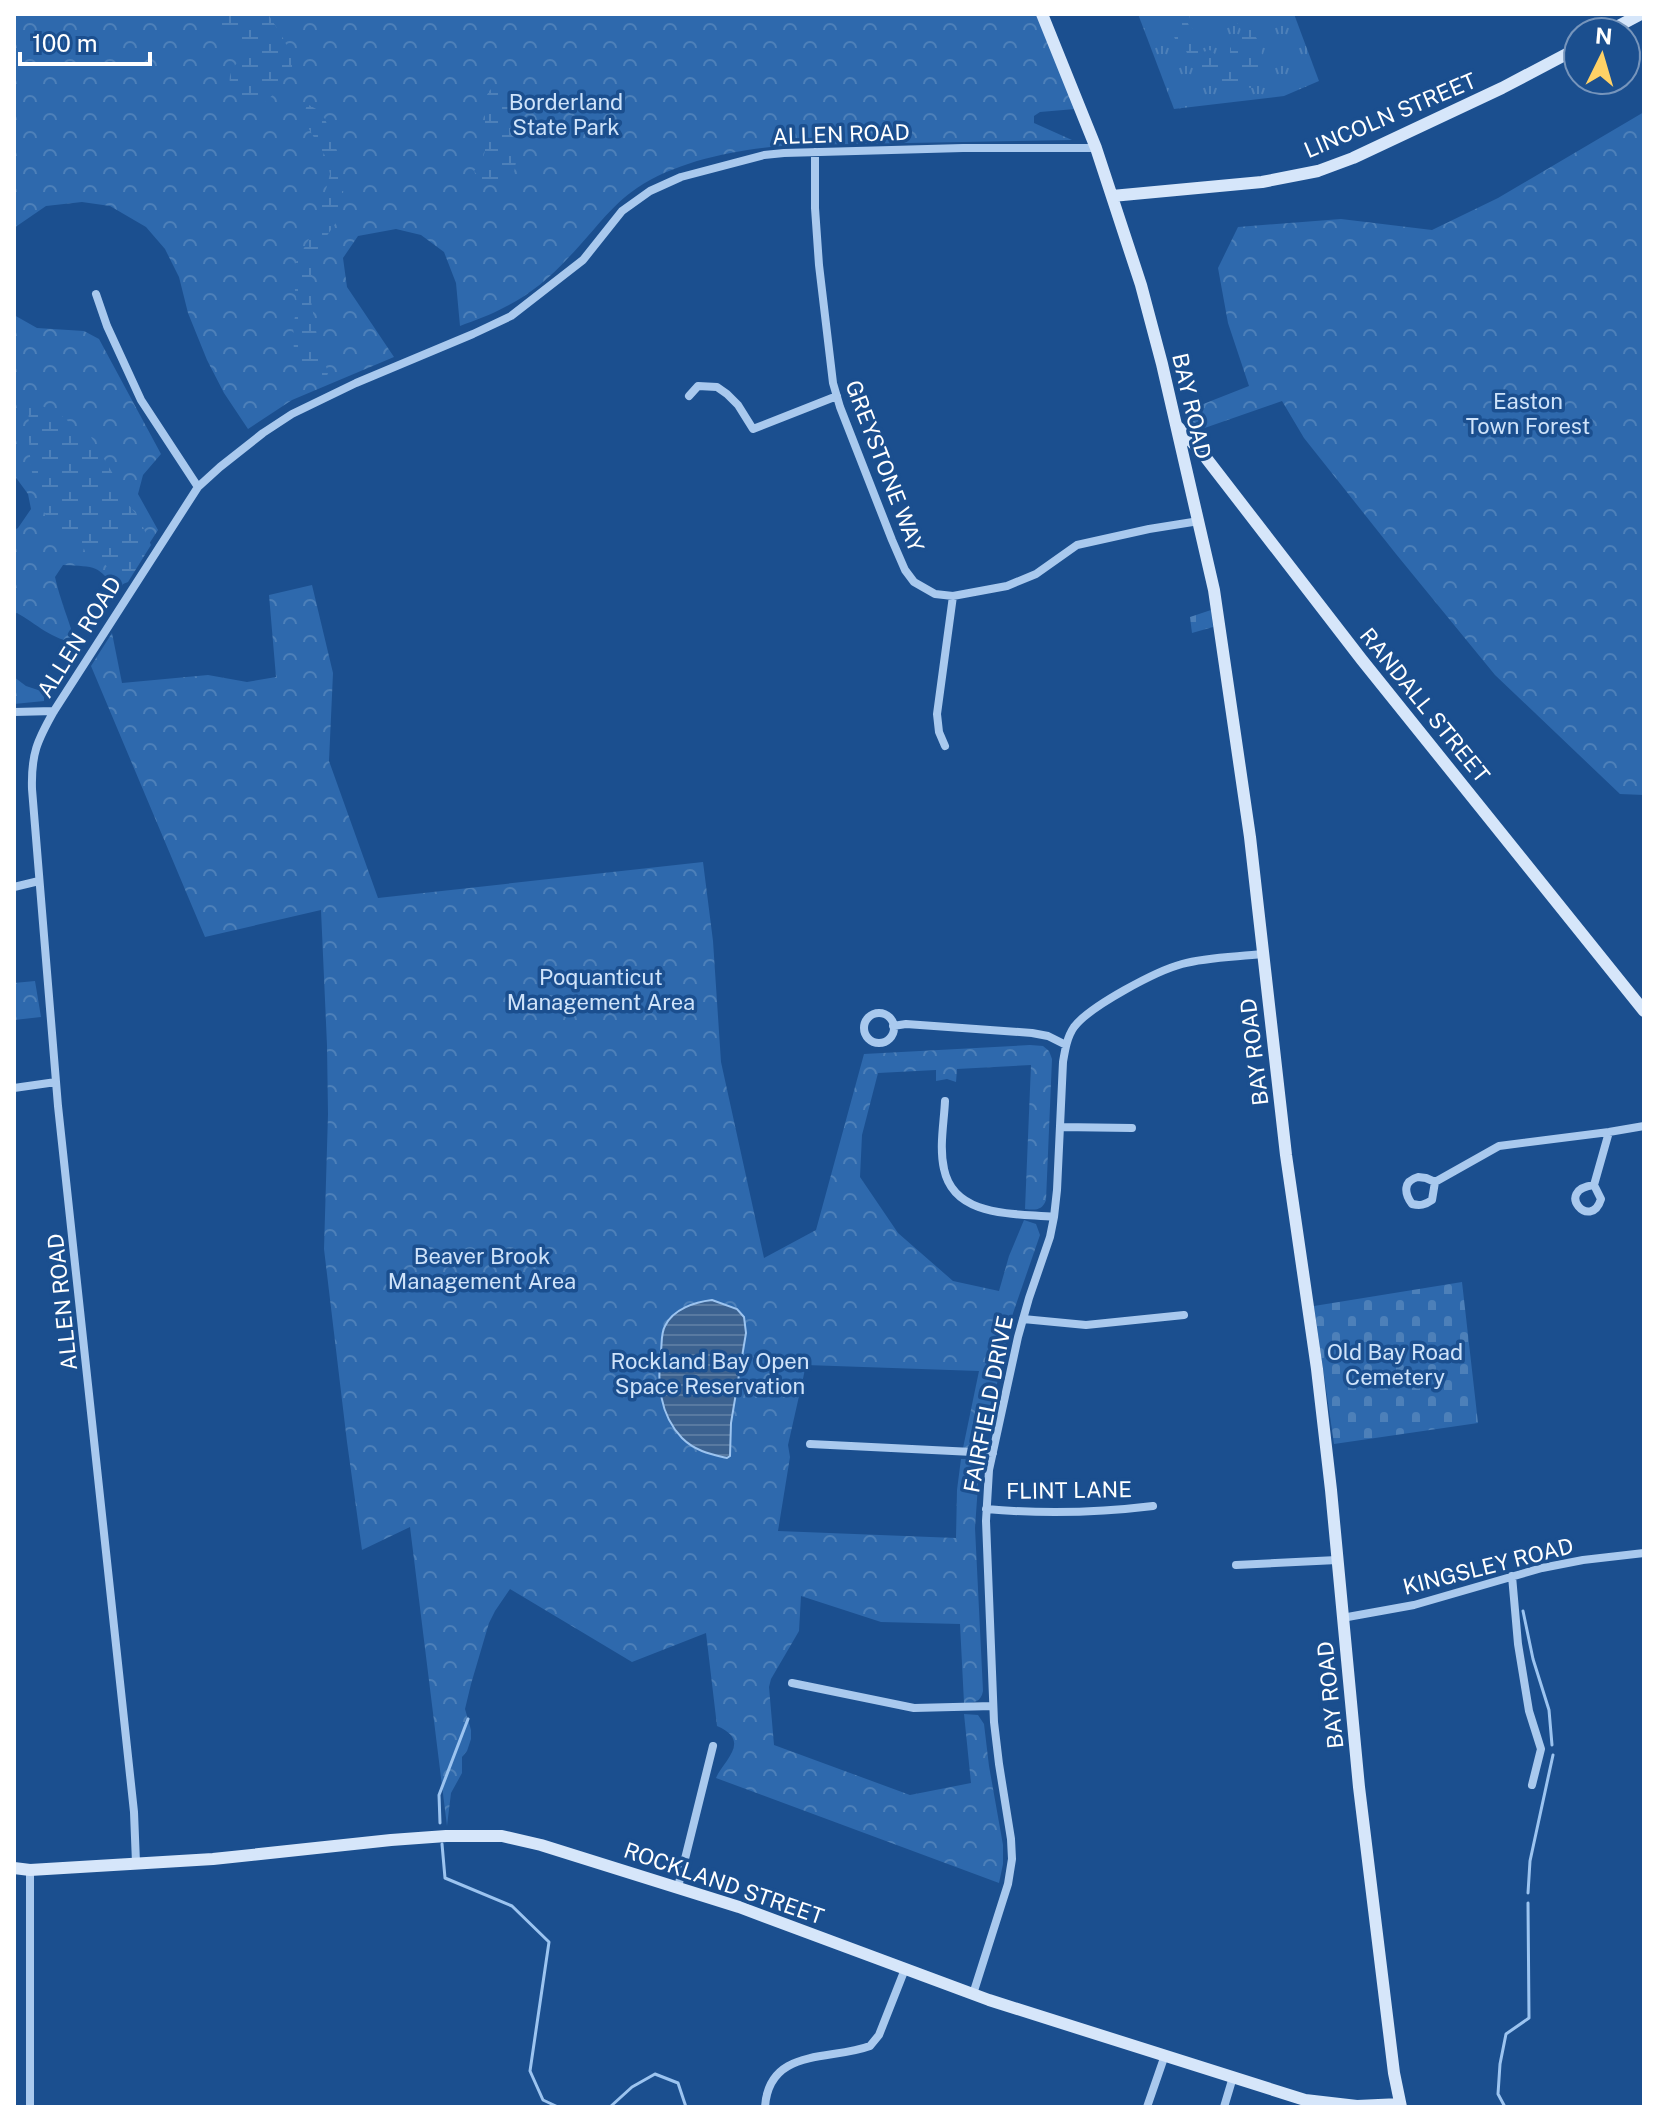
<svg xmlns="http://www.w3.org/2000/svg" width="1658" height="2121" viewBox="0 0 1658 2121" font-family="'Public Sans',sans-serif">
  <style>
    .grass { fill: url(#grass-tufts) }
    .forest { fill: url(#forest-crowns) }
    .wetland { fill: url(#wetland-marsh) }
    .cemetery { fill: url(#cemetery-stones) }
    .water { fill: url(#water-rules); stroke: #9cc4f0; stroke-width: 2 }
    .lines { fill: none; stroke-linecap: round; stroke-linejoin: round }
    .stream { stroke: #9cc4f0; stroke-width: 3 }
    .street { stroke: #a9c9ee; stroke-width: 8 }
    .secondary { stroke: #d6e6fa; stroke-width: 12 }
    .labels { text-anchor: middle; dominant-baseline: central; stroke-width: 7; stroke-linejoin: round; paint-order: stroke }
    .park-label { font-size: 22px; fill: #cfe3fa; stroke: #1b4f8f }
    .street-label { font-size: 22px; fill: #fff; stroke: #1b4f8f }
  </style>
  <defs>
    <pattern id="grass-tufts" width="24" height="20" patternUnits="userSpaceOnUse" patternTransform="scale(2)"><rect width="24" height="20" fill="#2e69ad"/><path d="M3 7l-1-3M5 7V3M7 7l1-3M15 17l-1-3M17 17v-4M19 17l1-3" fill="none" stroke="#4d80b9"/></pattern>
    <pattern id="forest-crowns" width="20" height="18" patternUnits="userSpaceOnUse" patternTransform="scale(2)"><rect width="20" height="18" fill="#2e69ad"/><path d="M2 6a3 3 0 1 1 6 0M12 15a3 3 0 1 1 6 0" fill="none" stroke="#4d80b9"/></pattern>
    <pattern id="wetland-marsh" width="20" height="14" patternUnits="userSpaceOnUse" patternTransform="scale(2)"><rect width="20" height="14" fill="#2e69ad"/><path d="M1 5h8M5 5V1M11 12h8M15 12V8" fill="none" stroke="#4d80b9"/></pattern>
    <pattern id="cemetery-stones" width="16" height="16" patternUnits="userSpaceOnUse" patternTransform="scale(2)"><rect width="16" height="16" fill="#2e69ad"/><path d="M2 7V4a2 2 0 0 1 4 0v3zM10 15v-3a2 2 0 0 1 4 0v3z" fill="#4d80b9"/></pattern>
    <pattern id="water-rules" width="6" height="5" patternUnits="userSpaceOnUse" patternTransform="scale(2)"><rect width="6" height="5" fill="#3c6290"/><path d="M0 2.5h6" fill="none" stroke="#597aa1"/></pattern>
  </defs>
  <rect width="100%" height="100%" fill="#1b4f8f"/>
  <path class="grass" d="M1138 14H1294L1319 81 1284 96 1174 109Z"/>
  <path class="forest" d="M14 14H1036L1075 109 1040 112 1034 116V123L1072 140 795 145C744 148 680 159 637 188 610 206 591 235 568 258 551 277 528 296 505 307 491 315 475 320 460 326L456 283 444 252 421 235 396 229 358 236 343 258 347 287 394 357 292 400 248 429 224 393 207 360 188 313 179 277 165 249 146 227 110 206 82 202 46 206 14 228Z
    M1644 112V795L1620 794 1495 675 1396 554 1304 438 1282 401 1196 431 1188 410 1249 386 1228 323 1218 268 1238 227 1341 219 1432 230 1498 198Z
    M14 315 37 328 84 331 99 339 161 454 143 475 138 494 158 530 118 592C97 564 97 567 63 565L55 577C60 600 69 620 75 642 54 641 35 623 17 613L14 614V530L18 528 31 509 28 494 14 475Z
    M312 585 333 673 329 761 378 898 703 862 713 941 721 1062 764 1258 816 1230 864 1054 1030 1045 1043 1046 1049 1051 1052 1059 1046 1200C1042 1211 1035 1210 1025 1209L1031 1065 957 1069 956 1082 947 1079 936 1081V1070L878 1073 862 1135 860 1177 898 1233 953 1281 999 1291 1009 1256 1024 1220 1036 1224 1040 1235 1011 1319 985 1439C981 1449 973 1448 963 1448L979 1371 806 1365 788 1445 790 1457 778 1531 956 1538 957 1490 961 1459C971 1459 976 1461 979 1471L975 1528 983 1691C981 1702 974 1703 964 1703L960 1624 881 1622 801 1596 799 1631 771 1679 769 1687 774 1745 910 1795 971 1783 964 1714 978 1715 984 1724 989 1766 1003 1845V1864L999 1883 716 1778C724 1760 752 1741 717 1726L706 1633 632 1662 510 1589 495 1611 489 1623 471 1684 465 1709 471 1730V1739L467 1751 462 1757V1773L451 1793 447 1826 410 1527 362 1550 347 1442 324 1249 328 1114 327 1045 321 910 205 937 91 666 112 633 122 683 208 675 247 682 276 677 269 595Z
    M14 677 26 686 44 692V701L14 704Z
    M35 981 41 1017 14 1020V983Z"/>
  <path class="wetland" d="M204 14H268C277 29 293 49 292 68L285 75 278 90 264 103C256 103 254 100 246 97 238 93 242 99 235 92 222 80 235 61 247 55 239 42 231 31 215 28Z
    M1169 14H1190L1188 24 1198 33 1203 52 1210 50 1227 64 1230 62V48L1241 38 1242 32 1236 20 1239 14H1256L1250 22C1251 33 1258 38 1261 47 1264 60 1258 76 1253 88L1238 87 1201 74 1194 67 1185 49 1175 39 1170 27Z
    M499 83C525 100 520 146 514 172L496 182 482 181 474 171 482 161 485 151V98L490 90Z
    M307 104 318 110 325 119 339 156 344 186 341 207 335 224 317 250 311 279 314 292 311 301 317 336 328 373 326 379 318 384C305 376 295 367 294 351 293 342 295 337 293 329L297 303 293 277 295 264 317 225 330 174 327 159 303 119Z
    M29 399 65 418 79 433 91 437 113 474 115 487 139 518 151 545 128 582 123 584C113 578 109 567 100 559 97 557 91 558 88 555 84 552 82 542 79 537 73 535 67 537 61 533 27 507 28 438 29 399Z"/>
  <path class="cemetery" d="M1211 610 1213 627 1192 633 1190 617Z
    M1462 1282 1478 1423 1334 1444 1314 1306Z"/>
  <path class="water" d="M712 1300 737 1309 744 1317 746 1333 731 1423 730 1456 727 1458C710 1454 695 1451 682 1438 659 1414 657 1382 661 1351 662 1343 661 1333 665 1326 673 1309 695 1302 712 1300Z"/>
  <g class="lines">
    <path class="stream" d="M1523 1611 1533 1659 1549 1710 1552 1745
      M440 1823 439 1795 468 1719
      M442 1844 445 1878 512 1906 549 1942 530 2071 543 2100 558 2107
      M1528 1893 1530 1861 1553 1755
      M610 2107 632 2087 655 2074 678 2083 686 2107
      M1505 2107 1498 2094 1500 2064 1506 2034 1529 2018 1528 1903"/>
    <path class="street" d="M815 152V208L819 265 833 383 840 407 892 540 905 570 914 582 935 594 953 596 1007 586 1036 574 1077 545 1149 529 1199 521
      M96 294 107 326 141 400 198 487
      M689 396 698 386 717 387 727 394 738 405 753 429 837 396
      M14 712 54 711
      M945 746 939 732 937 714 953 596
      M14 887 39 881
      M864 1028a15 15 0 1 1 30 0a15 15 0 1 1-30 0Z
      M893 1026 906 1024 1032 1033 1048 1036 1066 1045
      M14 1088 56 1082
      M945 1101C944 1123 939 1147 944 1169 954 1218 1015 1213 1054 1217
      M1060 1127 1132 1128
      M1418 1177 1426 1178 1435 1182 1432 1200C1425 1205 1420 1206 1412 1204 1404 1193 1403 1181 1418 1177Z
      M1435 1182 1499 1146 1609 1132 1644 1126
      M1594 1185 1601 1199C1591 1232 1553 1190 1594 1185L1609 1132
      M1023 1319 1086 1325 1184 1315
      M810 1444 993 1453
      M986 1509C1042 1514 1096 1513 1153 1506
      M1236 1565 1337 1560
      M1512 1576 1518 1644 1529 1711 1541 1749 1532 1785
      M1342 1618 1414 1605 1542 1568 1583 1560 1644 1553
      M792 1683 914 1708 993 1706
      M136 1863 134 1812 58 1106 32 789C31 754 37 741 54 711L198 487 220 467 263 433 292 414 356 383 473 334 511 316 583 260 622 211 650 191 681 177 764 155 784 153 963 148H1096
      M30 1870V2107
      M678 1887 713 1746
      M973 1994 1008 1884 1012 1859 1011 1839 999 1764 994 1722 986 1521 989 1470 1018 1337 1029 1298 1050 1237 1054 1217 1057 1190 1063 1062C1065 1050 1067 1037 1074 1027 1090 1006 1156 971 1182 964 1207 957 1236 957 1262 954
      M765 2107C769 2047 830 2061 870 2046L879 2035 905 1969
      M1147 2107 1165 2055
      M1224 2107 1233 2077"/>
    <path class="secondary" d="M1042 14 1096 148 1141 285 1162 364 1214 590 1250 837 1286 1155 1317 1369 1331 1490 1359 1787 1394 2073 1401 2107
      M1607 32 1641 14
      M1112 196 1262 182 1318 171 1353 158 1502 88 1578 48
      M1177 426 1203 454 1362 660 1644 1011
      M14 1868 30 1870 213 1859 391 1840 446 1836H502L541 1845 739 1907 989 2000 1305 2100 1357 2106 1400 2104"/>
  </g>
  <g class="labels">
    <g class="park-label">
      <text x="566" y="102">Borderland<tspan x="566" dy="25">State Park</tspan></text>
      <text x="1528" y="401">Easton<tspan x="1528" dy="25">Town Forest</tspan></text>
      <text x="601" y="977">Poquanticut<tspan x="601" dy="25">Management Area</tspan></text>
      <text x="482" y="1256">Beaver Brook<tspan x="482" dy="25">Management Area</tspan></text>
      <text x="1395" y="1352">Old Bay Road<tspan x="1395" dy="25">Cemetery</tspan></text>
      <text x="710" y="1361">Rockland Bay Open<tspan x="710" dy="25">Space Reservation</tspan></text>
    </g>
    <g class="street-label">
      <text transform="translate(1390 115) rotate(-23)">LINCOLN STREET</text>
      <text transform="translate(841 134) rotate(-2)">ALLEN ROAD</text>
      <text transform="translate(1192 406) rotate(77)">BAY ROAD</text>
      <text transform="translate(885 466) rotate(69)">GREYSTONE WAY</text>
      <text transform="translate(79 637) rotate(-58)">ALLEN ROAD</text>
      <text transform="translate(1425 705) rotate(51)">RANDALL STREET</text>
      <text transform="translate(1254 1052) rotate(-97)">BAY ROAD</text>
      <text transform="translate(62 1302) rotate(-96)">ALLEN ROAD</text>
      <text transform="translate(988 1404) rotate(-79)">FAIRFIELD DRIVE</text>
      <text transform="translate(1069 1490) rotate(-1)">FLINT LANE</text>
      <text transform="translate(1488 1566) rotate(-14)">KINGSLEY ROAD</text>
      <text transform="translate(1330 1695) rotate(-96)">BAY ROAD</text>
      <text transform="translate(724 1883) rotate(19)">ROCKLAND STREET</text>
    </g>
  </g>
  <rect width="1658" height="2121" fill="none" stroke="#ffffff" stroke-width="32"/>
  <g transform="translate(1602 56) rotate(5)"><circle r="38" fill="#1b4f8f" stroke="#7695bc" stroke-width="2"/>
  <path d="M0-6L14 30L0 20L-14 30Z" fill="#ffd166"/>
  <text y="-12" font-size="22" font-weight="bold" text-anchor="middle" fill="#ffffff">N</text>
  </g>
  <path d="M20 52v12h130v-12" fill="none" stroke="#ffffff" stroke-width="4"/>
  <text x="32" y="52" font-size="24" fill="#ffffff" stroke="#1b4f8f" stroke-width="6" paint-order="stroke">100 m</text>
</svg>
